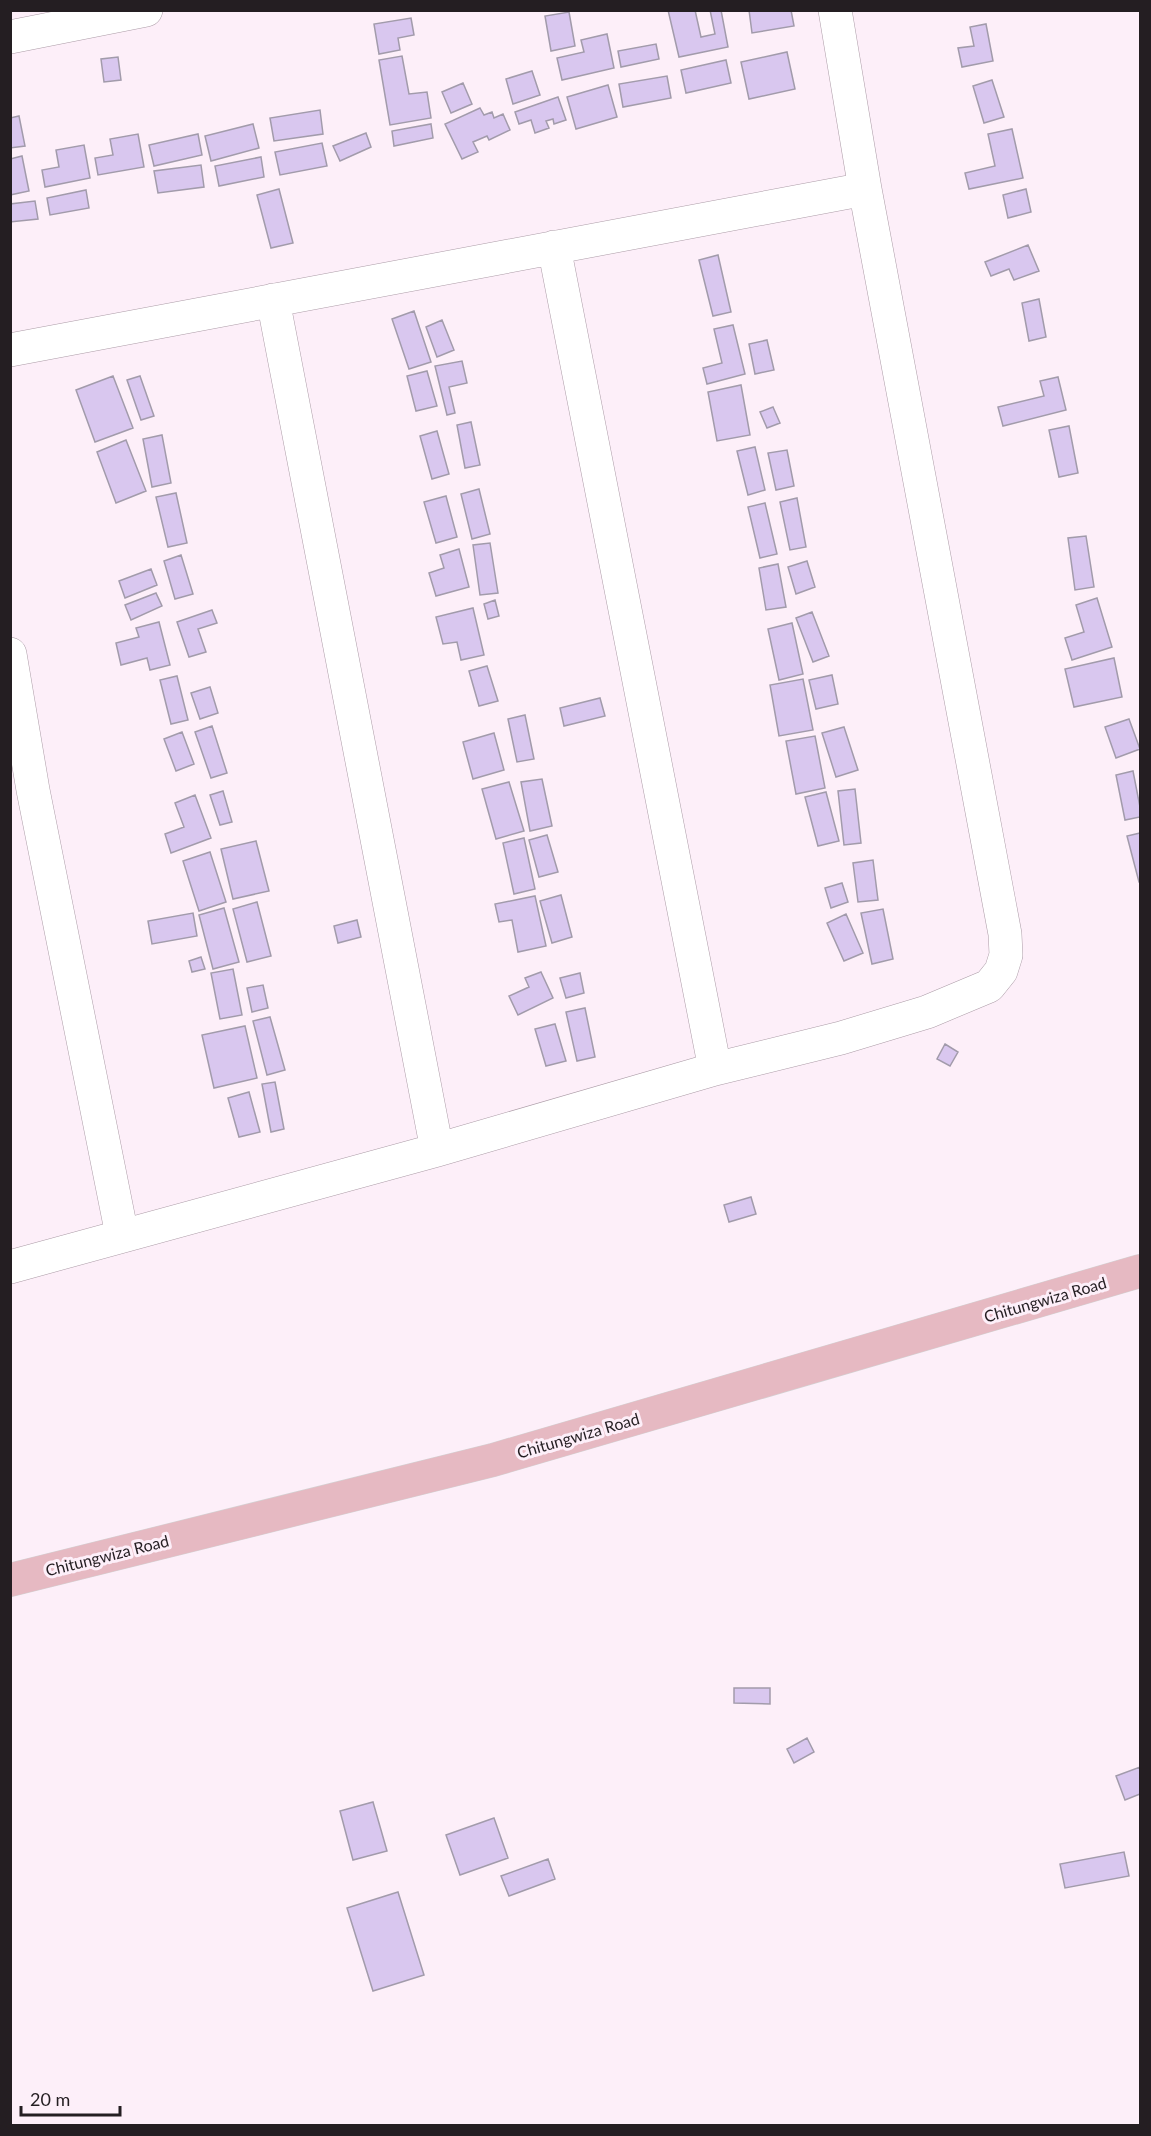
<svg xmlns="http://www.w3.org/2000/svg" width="1151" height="2136" viewBox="0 0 1151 2136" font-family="Lato,sans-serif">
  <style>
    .building { fill: #d9c7ef; stroke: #a29bab; stroke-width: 1.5 }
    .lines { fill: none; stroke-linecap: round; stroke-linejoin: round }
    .street-casing { stroke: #ac9ca7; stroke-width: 34 }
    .primary-casing { stroke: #d3d2d3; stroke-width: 34 }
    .street { stroke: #fff; stroke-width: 33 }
    .primary { stroke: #e6b9c2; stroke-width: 33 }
    .labels { text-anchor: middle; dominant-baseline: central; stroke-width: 6; stroke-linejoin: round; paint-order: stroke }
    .street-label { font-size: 16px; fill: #241e22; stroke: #fdeff9 }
  </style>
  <rect width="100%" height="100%" fill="#fdeff9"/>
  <path class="building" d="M668 10H695L701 37 715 34 710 10H721L728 47 679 57Z
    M749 10H791L794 26 752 33Z
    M569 12 575 46 551 51 545 16Z
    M411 18 414 35 398 38 400 50 379 54 374 24Z
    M986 24 993 61 962 67 958 48 974 46 970 27Z
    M607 34 614 68 562 80 557 58 584 52 581 40Z
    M656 44 659 59 621 67 618 51Z
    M787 52 795 89 749 99 741 62Z
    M402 56 409 94 427 92 431 118 390 125 379 60Z
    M118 57 121 80 104 82 101 59Z
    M726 60 731 83 686 93 681 70Z
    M532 71 540 95 513 104 506 79Z
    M667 76 671 98 623 107 619 84Z
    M992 80 1004 117 984 123 973 86Z
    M463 83 472 104 451 113 442 92Z
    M608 85 617 117 576 129 567 97Z
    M558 97 566 120 554 124 553 119 546 121 549 128 535 133 531 120 519 124 515 112Z
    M480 108 484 115 492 112 494 118 503 114 510 130 489 140 487 136 473 142 478 152 462 159 445 124Z
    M320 110 323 134 274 141 270 118Z
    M19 116 25 146 10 148V118Z
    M253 124 259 148 211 161 205 136Z
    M431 124 433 138 394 146 392 131Z
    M1012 129 1023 178 969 189 965 173 995 166 988 134Z
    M366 133 371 147 340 161 333 146Z
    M138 134 144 167 98 175 95 158 113 155 110 139Z
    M198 134 202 155 154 166 149 145Z
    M322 143 327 166 280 175 275 152Z
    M84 145 90 178 45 187 42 170 59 167 56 150Z
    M22 156 29 191 10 195V159Z
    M261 157 264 177 219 186 215 166Z
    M201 165 204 187 158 193 154 171Z
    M279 189 293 243 271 248 257 195Z
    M1026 189 1031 212 1008 218 1003 195Z
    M86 190 89 208 50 215 47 198Z
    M35 201 38 219 10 222V204Z
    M1028 245 1039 271 1014 280 1009 269 991 276 985 262Z
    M718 255 731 312 713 316 699 260Z
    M1039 299 1046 337 1029 341 1022 303Z
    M414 311 431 362 409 369 392 319Z
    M442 320 454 350 437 357 426 327Z
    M733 325 745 374 707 384 703 368 722 363 714 329Z
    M767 340 774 370 755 374 749 344Z
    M462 361 467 383 449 387 455 413 447 415 435 366Z
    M427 371 437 406 416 411 407 376Z
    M113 376 133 428 95 442 76 390Z
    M140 376 154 416 141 420 127 380Z
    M1058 377 1066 410 1003 426 998 407 1044 396 1040 381Z
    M741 385 750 435 717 441 708 392Z
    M773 407 780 423 767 428 760 412Z
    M471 422 480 465 465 468 457 425Z
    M1069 426 1078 473 1059 477 1049 430Z
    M437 431 449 474 432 479 420 436Z
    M162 435 171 483 152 487 143 439Z
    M126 440 146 491 116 503 97 452Z
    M755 447 765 490 748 495 737 451Z
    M787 450 794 486 776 490 768 453Z
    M479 489 490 534 472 539 461 494Z
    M176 493 187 543 168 547 156 497Z
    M446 496 457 537 436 543 424 502Z
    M797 498 806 547 790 550 780 502Z
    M765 503 777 554 760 558 748 507Z
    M1086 536 1094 587 1075 590 1068 538Z
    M490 543 498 593 480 595 473 545Z
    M459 549 469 587 436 596 429 573 444 568 440 555Z
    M181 555 193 594 175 599 164 561Z
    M807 561 815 587 796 594 788 567Z
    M778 564 786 607 766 610 759 568Z
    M151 569 157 585 125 598 119 581Z
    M156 593 162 606 131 620 125 605Z
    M1097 598 1112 647 1072 660 1065 638 1084 632 1076 605Z
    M495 600 499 616 488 619 484 604Z
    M473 608 484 655 461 660 457 642 443 644 436 617Z
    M212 610 217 623 198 629 206 652 189 657 177 622Z
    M812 612 829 656 813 662 796 618Z
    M159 622 170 665 150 670 147 658 121 665 116 643 139 637 136 628Z
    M792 623 803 674 779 680 768 629Z
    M1114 658 1122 697 1074 707 1065 669Z
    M487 666 498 701 479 706 469 671Z
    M832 675 838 704 816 709 809 680Z
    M177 676 188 720 171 724 160 680Z
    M803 679 813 730 779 736 770 685Z
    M210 687 218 713 200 719 191 693Z
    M600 698 605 716 564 726 560 708Z
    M525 715 534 759 517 762 508 719Z
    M1129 719 1140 749 1116 758 1105 727Z
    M212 726 227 773 211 778 195 732Z
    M844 727 858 770 836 777 822 733Z
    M182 732 194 764 176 771 164 739Z
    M494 733 504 770 473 779 463 742Z
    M815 736 825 788 796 794 786 741Z
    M1133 771 1140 807V817L1125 820 1116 775Z
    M542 779 552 826 530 831 521 782Z
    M509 782 524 831 496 839 482 789Z
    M855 789 861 843 844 845 838 791Z
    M223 791 232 822 220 825 210 795Z
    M826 792 839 841 818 846 805 797Z
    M195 795 211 838 171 853 165 834 184 827 175 803Z
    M1140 833V882H1139L1127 836Z
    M547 835 558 872 539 877 529 840Z
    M524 838 535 889 514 894 503 843Z
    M256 841 269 891 233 899 221 849Z
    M210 852 226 902 199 911 183 861Z
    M873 860 878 900 858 902 853 863Z
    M842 883 848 902 831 908 825 888Z
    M561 895 572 937 552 943 540 901Z
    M535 896 546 946 518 952 512 920 499 922 495 904Z
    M257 902 271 956 247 962 233 909Z
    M224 908 239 962 213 969 199 915Z
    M883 909 893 959 872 964 861 913Z
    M193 913 197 936 152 944 148 921Z
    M846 914 863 953 844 961 827 923Z
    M357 920 361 937 338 943 334 926Z
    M201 957 205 969 192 972 189 961Z
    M233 969 242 1015 220 1019 211 973Z
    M541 972 553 998 518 1015 509 996 529 987 525 978Z
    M580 973 584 993 566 998 560 978Z
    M263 985 268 1008 252 1012 247 988Z
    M585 1008 595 1057 577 1061 566 1012Z
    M270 1017 285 1070 267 1075 253 1021Z
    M555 1024 566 1061 546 1066 535 1029Z
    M245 1026 257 1078 214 1088 202 1035Z
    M945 1044 958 1052 950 1066 937 1059Z
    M275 1082 284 1129 271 1132 262 1084Z
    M249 1092 260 1132 239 1137 228 1098Z
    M751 1197 756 1214 729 1222 724 1205Z
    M734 1688H770V1704L734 1703Z
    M807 1738 814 1752 794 1763 787 1749Z
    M1140 1767V1794L1125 1800 1116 1776Z
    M373 1802 387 1851 353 1860 340 1811Z
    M494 1818 508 1858 460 1875 446 1835Z
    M1124 1852 1129 1876 1065 1888 1060 1864Z
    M548 1859 555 1879 509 1896 501 1876Z
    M398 1892 424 1975 373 1991 347 1908Z"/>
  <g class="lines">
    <g class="street-casing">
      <path id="street" d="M10 37 146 10
        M554 247 715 1069
        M273 300 437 1150
        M10 350 865 189
        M10 654 33 790 122 1235
        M10 1267 437 1150 715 1069 841 1038 927 1012 989 986 1001 971 1006 955 1005 934 865 189 835 10"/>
    </g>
    <g class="primary-casing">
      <path id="primary" d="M10 1580 493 1460 1140 1271"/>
    </g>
    <use href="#street" class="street"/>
    <use href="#primary" class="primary"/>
  </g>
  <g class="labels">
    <g class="street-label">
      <text transform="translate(1045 1299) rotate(-16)">Chitungwiza Road</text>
      <text transform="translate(578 1435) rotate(-16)">Chitungwiza Road</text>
      <text transform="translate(107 1555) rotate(-14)">Chitungwiza Road</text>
    </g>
  </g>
  <rect width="1151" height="2136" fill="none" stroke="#241e22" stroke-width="24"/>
  <path d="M21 2106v9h99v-9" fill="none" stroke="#241e22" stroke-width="3"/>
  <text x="30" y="2106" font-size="18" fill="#241e22" stroke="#fdeff9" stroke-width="4.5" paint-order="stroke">20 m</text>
</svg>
